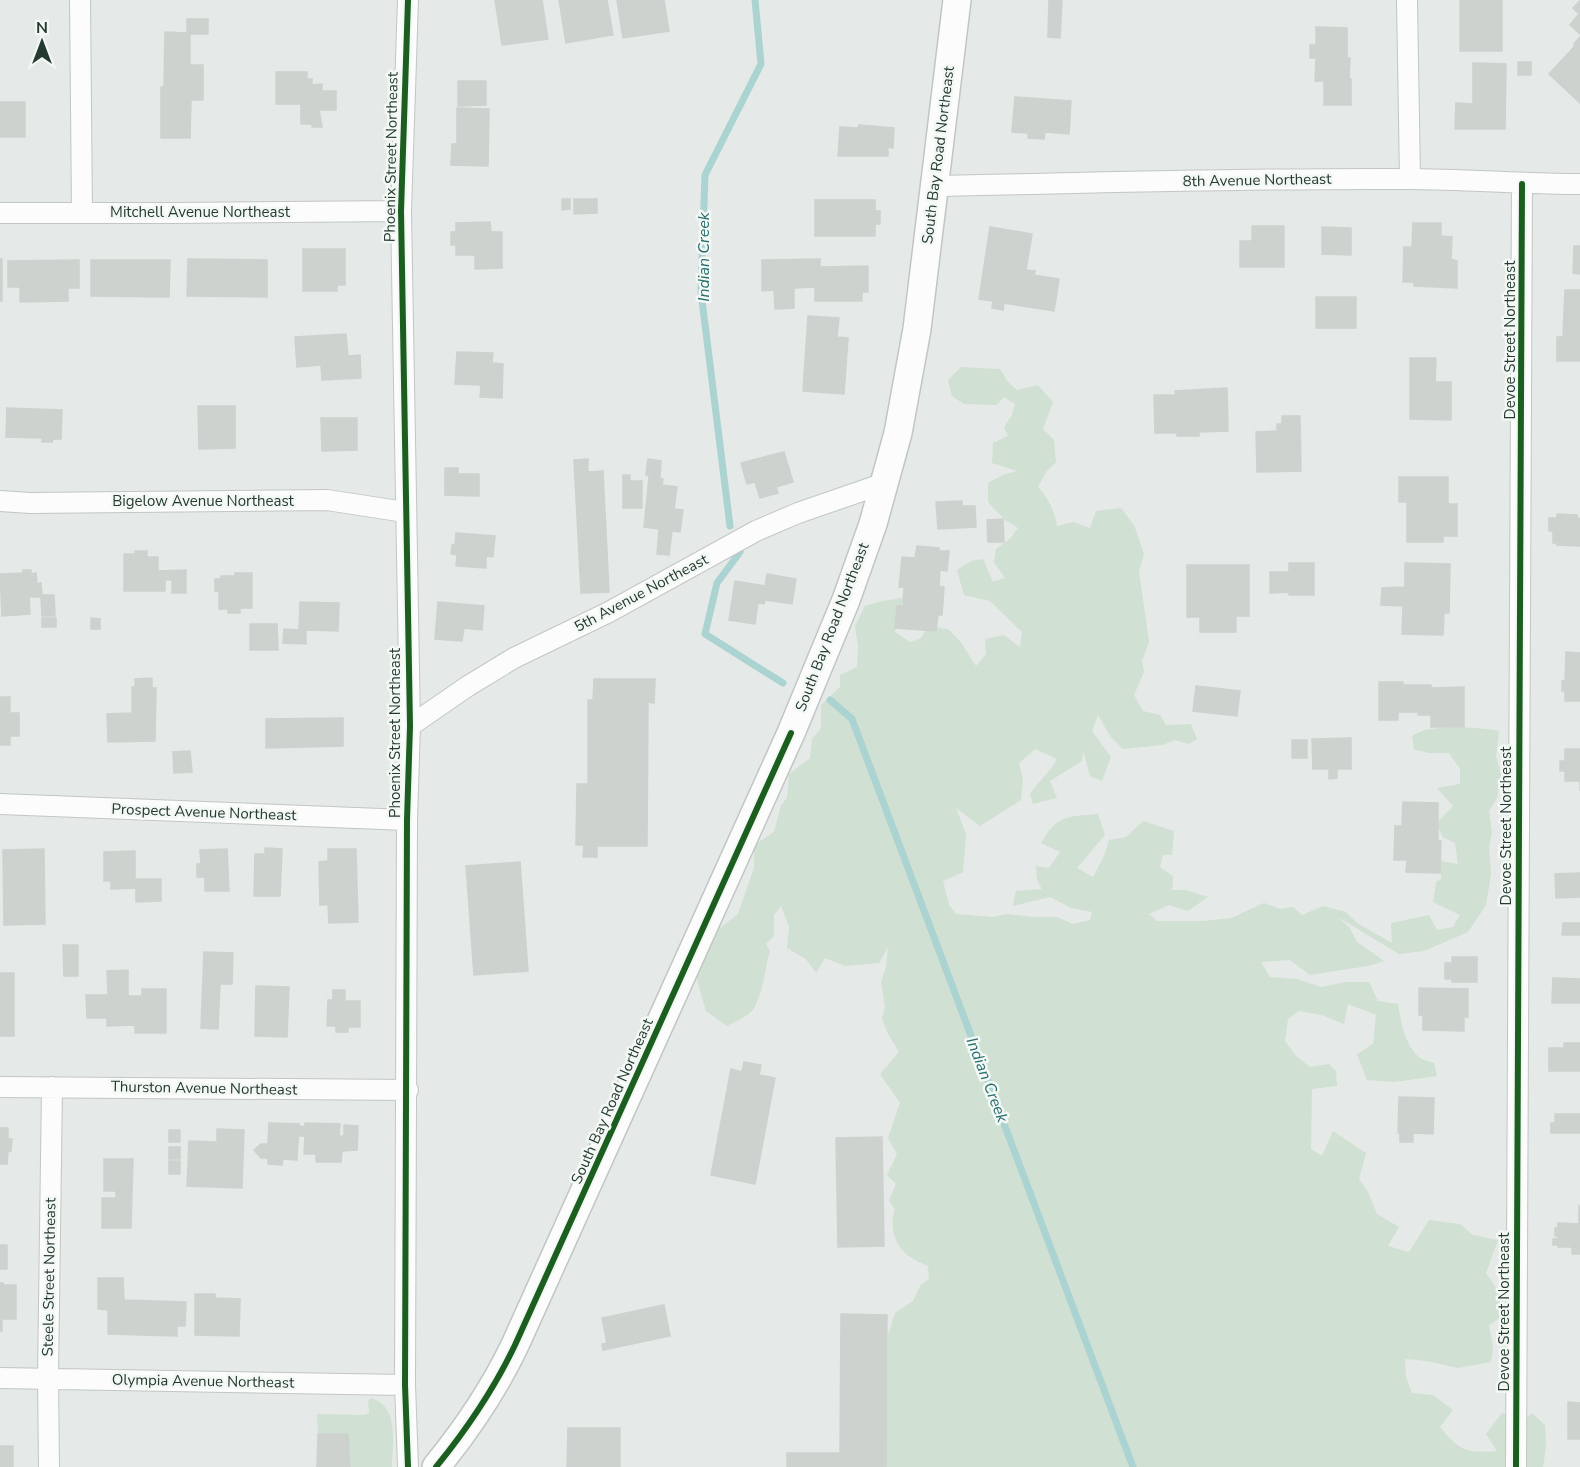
<svg xmlns="http://www.w3.org/2000/svg" width="1580" height="1467" viewBox="0 0 1580 1467" font-family="'Nunito Sans',sans-serif">
  <style>
    .green { fill: #d0e0d2 }
    .lines { fill: none; stroke-linecap: round; stroke-linejoin: round }
    .stream { stroke: #aad3d2; stroke-width: 7 }
    .building { fill: #cdd2cf; stroke: #cdd2cf; stroke-width: 1.5 }
    .street-casing { stroke: #c2c6c4; stroke-width: 22 }
    .secondary-casing { stroke: #c1c6c4; stroke-width: 30 }
    .street { stroke: #fbfcfb; stroke-width: 20 }
    .secondary { stroke: #fbfcfb; stroke-width: 27 }
    .cycleway-casing { stroke: #f3f8f4; stroke-width: 10 }
    .cycleway { stroke: #1b5e20; stroke-width: 6 }
    .labels { text-anchor: middle; dominant-baseline: central; stroke-width: 5; stroke-linejoin: round; paint-order: stroke }
    .street-label { font-size: 15px; fill: #253a31; stroke: #f3f8f4 }
    .water-label { font-size: 16px; font-style: italic; fill: #266d6e; stroke: #f3f8f4 }
  </style>
  <rect width="100%" height="100%" fill="#e5e9e7"/>
  <path class="green" d="M961 367 1000 369 1008 382 1017 390 1038 385 1053 402 1043 429 1054 440 1056 462 1046 472 1038 487C1049 499 1054 510 1057 526L1073 522 1090 528 1096 511 1121 508 1134 525 1144 554 1139 571 1149 642 1142 661 1144 672 1134 695 1143 711 1160 715 1166 725 1191 724 1197 739 1189 744 1174 740 1163 745 1123 749 1110 736 1098 715 1092 731 1111 757 1102 781 1090 776 1083 751 1082 761 1050 781 1057 798 1033 804 1030 794C1038 781 1050 773 1057 759L1035 749 1019 763 1023 780 1021 800 980 826 956 808 966 834 963 872 943 881 949 905 956 914 993 917 1006 914 1034 917H1057L1073 924 1090 920 1092 912 1071 908 1050 897 1013 906 1016 891 1042 889 1037 879 1036 866 1049 868 1060 852 1041 843C1058 814 1067 817 1098 814L1105 835 1077 868 1093 877 1104 856 1109 840 1126 837 1143 821 1174 831 1172 855H1163L1160 867 1173 876 1172 890H1186L1208 897 1188 911 1169 905 1149 914 1157 921H1204L1231 918 1264 903 1280 909 1293 907 1302 915 1323 906 1346 912 1357 923 1392 943 1391 923 1429 915 1437 930 1453 927 1460 915 1433 902 1436 882 1441 879 1440 861 1458 864 1455 843 1443 837 1436 824 1453 806 1437 788 1460 784V769L1449 753H1429L1414 749 1412 736C1416 734 1421 731 1425 730 1442 726 1482 727 1499 731L1496 756 1501 775 1497 798 1489 811 1492 832 1489 847 1491 874 1486 905 1468 932 1424 951 1399 954 1338 917 1350 928 1357 942 1384 961 1368 966 1310 975 1290 960 1261 962 1270 977 1297 979 1321 987 1346 982H1369L1378 1001 1398 1004C1401 1022 1405 1046 1420 1058 1424 1060 1430 1062 1434 1063L1437 1076 1394 1082 1367 1080 1357 1054 1373 1044 1376 1015 1348 1004 1344 1024 1322 1015 1299 1011 1288 1019 1285 1041 1296 1056 1310 1067 1329 1064 1336 1071 1337 1086 1312 1089 1311 1149 1322 1156 1333 1131 1366 1153 1359 1179 1368 1192 1377 1214 1399 1227 1388 1246 1409 1252 1429 1220 1460 1224 1473 1235 1498 1240 1486 1273 1499 1292 1502 1317 1489 1325 1493 1347 1491 1362 1458 1368 1427 1361 1405 1359 1406 1377 1412 1393 1433 1395 1453 1410 1440 1427C1459 1450 1466 1454 1497 1451L1486 1434 1502 1413 1523 1422 1532 1413 1545 1425 1546 1446 1543 1467H885L880 1405 887 1380 888 1335 895 1313 913 1301 920 1286 929 1279 928 1266C921 1263 912 1259 906 1254 894 1243 889 1224 895 1210L889 1200 896 1184 887 1175 897 1154 888 1138 900 1103 880 1074 899 1052 887 1032 882 1018 885 1007 881 982 886 967 888 947 879 963 845 966 825 958 816 973 806 959 787 948 789 927 781 906 774 915V936L766 944 770 951C764 970 764 993 752 1011 747 1017 734 1022 727 1026L706 1011 693 966 702 942 738 914 754 868V845L774 832 781 805 787 798 789 774 810 758 812 739 821 728V705L840 687V675L857 667 858 646 855 626 865 606 882 601 903 598 895 632 910 642 920 639 930 625 949 630 960 641 976 666 986 654 985 639 1004 635 1020 647 1022 632 990 601 964 595 957 570 971 561 983 559 993 582 1005 578 994 562 996 549 1010 539 1018 528 1005 520 988 502V483L1005 474 1017 471 992 463 993 443 1008 436 1004 427 1012 415 1015 404 1004 397 996 405 964 404 952 396 948 380Z
    M371 1398C400 1407 392 1442 392 1467H350V1448L348 1447V1435L318 1434 317 1414 364 1415 369 1413 368 1402Z"/>
  <g class="lines">
    <path class="stream" d="M730 526 701 292 705 175 761 64 755 0
      M740 552 717 583 705 634 783 683
      M830 700 852 719 1133 1467"/>
  </g>
  <path class="building" d="M495 0H542L548 39 502 45Z
    M559 0H607L613 35 566 43Z
    M617 0H664L669 31 623 38Z
    M1049 0H1062L1060 38 1048 37Z
    M1460 0H1502V51H1460Z
    M1580 1V34L1570 25 1579 14 1573 8Z
    M187 19H208V34H190V65H203V100H191L190 138H161V87H164L165 32 187 33Z
    M1316 27 1347 28V58H1350L1349 79H1351V105H1324V81H1315L1316 58H1310V45H1316Z
    M1580 37V103L1549 74 1574 47V44Z
    M1518 62H1531V75H1518Z
    M1473 63 1506 64 1505 129H1455L1456 103 1473 104Z
    M276 72H307V79H312V85L322 84V91H336V110H319L322 127H312V124H301V104H276Z
    M458 81H486V105L458 106Z
    M1015 97 1071 101 1069 134 1045 132 1044 139 1028 138V133L1012 132Z
    M0 102H25V137H0Z
    M457 108 489 109 488 166 451 165 452 144H457Z
    M859 125 894 128 893 148 888 147V156H838L840 127 858 128Z
    M562 199H570V209L562 210Z
    M574 199H597V213L574 214Z
    M815 200H875V211H880V224H875V236H815Z
    M490 222 491 232H502V268L475 269V255H456V245H451V232H456V223Z
    M1413 223H1441V236L1452 237 1451 259 1457 261V288L1414 286V282H1403L1404 247H1412Z
    M1252 226H1284V267H1240V241H1252Z
    M990 227 1032 234 1026 270 1035 271 1034 275 1059 279 1054 311 1004 303 1003 310 992 308 993 301 979 299Z
    M1322 227 1351 228V255L1322 254Z
    M1574 246H1580V274L1573 273Z
    M303 249H345V285H337V291H303Z
    M0 259H2V301H0Z
    M188 259 267 260V297L187 296Z
    M820 259V267L868 266V292H862V301H815V287L794 288V308L775 309 774 290 762 291V260Z
    M79 260V288H68V301L20 302V287H8V261Z
    M91 260H170L169 297 91 296Z
    M1565 290H1580V361H1557V337H1563Z
    M1316 297H1356V328H1316Z
    M808 316 839 318 837 337 848 338 844 394 803 391Z
    M346 334 348 356 360 355 361 378 322 380 321 365 297 367 295 337Z
    M457 352 493 353 492 363 503 364 502 398 480 397 481 385 455 384Z
    M1410 358H1436L1435 382H1451V420L1410 419Z
    M1227 388 1228 431 1199 432V436H1177V433H1155L1154 395H1176L1175 391Z
    M198 406H235V448L199 449Z
    M7 408 62 410 61 439H53L52 442H42V438L6 437Z
    M1282 416H1300L1301 471 1257 472 1256 432 1277 431V424H1282Z
    M321 418H357V450L322 451Z
    M784 452 793 482 776 487 778 493 760 498 755 482 747 484 741 463Z
    M588 459V472L603 471 609 592 581 593 574 460Z
    M648 459 661 461 660 477 646 475Z
    M445 468H458V474H479V496L445 495Z
    M623 475H630V481H642V508H623Z
    M649 477 663 479 662 485 677 487 674 509 683 510 680 532 672 531 669 555 657 554 659 529 644 527Z
    M1399 477H1448V504H1457V536H1443V542H1407V502H1399Z
    M962 501V506H975L976 527 938 529 936 502Z
    M1557 514 1577 515V518H1580V546L1557 545V543H1553V531H1549V518H1557Z
    M1003 519 1004 542H988L987 520Z
    M456 533 495 536 493 557 486 556V568L456 566 457 555 451 554 452 545H455Z
    M917 546 939 548V551H949L947 571 940 570 939 586 944 587 942 615H938L936 631 895 628 897 606H903L904 587H899L902 557 915 558Z
    M135 551H147V557H158V571L186 570V593H172V580H165V591H124V554H135Z
    M1289 563H1314V595H1289V592L1270 593V572H1289Z
    M1405 563 1450 564 1449 613H1444L1443 635 1402 634 1403 606 1381 605 1382 588 1405 587Z
    M1187 565H1249V616H1236V632H1200V617H1187Z
    M23 570H31V574L36 573 37 584 41 583 42 595H54L55 616H42L41 597H29L30 614 2 616 0 574 23 573Z
    M235 573H252V608H240V613H228V609H219V591H215V579H221V576H235Z
    M767 574 796 579 792 604 765 600 764 604 758 603 755 624 729 620 735 581 765 586Z
    M300 602 339 603 338 631 306 630V644L283 643 284 629 299 630Z
    M438 602 484 606 482 630 464 628 462 641 435 639Z
    M42 618H56V627H42Z
    M91 618 100 619V629H91Z
    M250 624H277L278 650H250Z
    M1566 652 1580 653V701H1565V691H1562V681H1565Z
    M152 678V688H156L155 741 108 742 107 714 132 713V687H135V679Z
    M594 679H655L654 703 648 702 647 846H597V857H583L584 845H576L577 784H588V700H593Z
    M1379 682H1403V685H1431V688L1464 687V727H1431V715H1418V712H1398V720H1379Z
    M1196 686 1240 691 1237 716 1193 711Z
    M0 697H10V713H19V736H10V745H0Z
    M343 718V746L266 748V719Z
    M1351 738V769H1337V778L1329 779V769H1313L1312 739Z
    M1292 740H1307V758H1292Z
    M1565 749H1580V791V781H1565V771H1560V761H1565Z
    M190 751 192 772 174 773 173 752Z
    M1403 802 1438 803V841H1441L1440 873 1406 872 1407 860H1394L1395 826H1402Z
    M265 848 282 849 280 896H254L255 854H265Z
    M44 849 45 924 4 925 3 850Z
    M227 849 229 891H205V877H197V864H201L200 850Z
    M328 849H356L358 922 329 923 328 905H320L319 862 328 861Z
    M135 851V879H161V901L136 902V888L111 889V881H104V852Z
    M520 862 528 971 474 975 466 866Z
    M1580 873V897L1556 898 1555 874Z
    M1563 923H1580V935H1562Z
    M63 945H78V976H64Z
    M204 952 233 953 232 984H220L218 1029 201 1028Z
    M1452 957H1477V982H1452V979H1445V963H1452Z
    M128 970V996H142V989H166V1033H135V1025L107 1026V1018H87L86 995H108L107 971Z
    M0 973H14V1036H0Z
    M1553 978 1580 979V1003H1552Z
    M256 986 289 987 287 1037 255 1036Z
    M1419 988 1468 989V1017H1464V1031L1423 1030V1015H1419Z
    M333 990H345V1001H360V1027H348V1032H336V1026H327L328 1000H333Z
    M1564 1043H1580V1071H1549V1048H1564Z
    M744 1062 761 1065 759 1075 775 1078 755 1184 711 1175 731 1069 742 1072Z
    M1399 1097 1434 1098 1433 1134 1413 1133V1142H1400V1133H1398Z
    M1555 1114H1580V1133H1551V1123H1555Z
    M269 1123 299 1124 297 1160 283 1159 282 1165 268 1164V1158H261L254 1150 261 1144H268Z
    M305 1123 340 1124 339 1136H344V1125L358 1126 357 1150 342 1151 341 1162H316V1154H304L305 1136H300V1126L305 1127Z
    M0 1128H8V1139H12L11 1151H8L7 1164H0Z
    M217 1129 244 1130 242 1188 187 1186 189 1141 217 1142Z
    M169 1130H180V1142H169Z
    M882 1137 884 1246 838 1247 836 1138Z
    M169 1147H180V1159H169Z
    M104 1159H133L131 1228H102V1198H116V1191H104Z
    M169 1161H180V1174H169Z
    M1579 1205 1580 1254H1572V1247H1558V1245H1553V1239H1558V1236H1555V1228H1558V1223L1579 1224Z
    M0 1245H7V1269H0Z
    M98 1278H123L124 1300 186 1302 185 1326H177V1336L108 1334V1310L98 1309Z
    M0 1283H3V1285H16V1319H2V1331H0Z
    M195 1294H215V1298L240 1299 239 1336 195 1335Z
    M664 1305 670 1336 603 1350 602 1344 607 1343 602 1318Z
    M841 1314 887 1315 886 1467H787V1453H840Z
    M1568 1402 1580 1403V1439H1568Z
    M568 1428H620V1467H567Z
    M318 1434H348L350 1467H317Z
    M0 1446H13V1467H0Z"/>
  <g class="lines">
    <g class="street-casing">
      <path id="street" d="M80 0 82 213
        M408 0 401 211 410 726 407 820 405 1385 408 1467
        M1407 0 1410 179
        M934 186C1092 183 1250 178 1407 179 1465 179 1522 184 1580 184
        M0 213H174L401 211
        M0 501 30 503 327 500 405 512
        M410 726 468 686 514 658 609 612 756 531 798 513 885 483
        M0 804 407 820
        M0 1087 408 1090
        M0 1378 405 1385
        M49 1467 48 1378 52 1087
        M1516 1467 1522 184"/>
    </g>
    <g class="secondary-casing">
      <path id="secondary" d="M436 1467C467 1429 494 1389 515 1345L791 733 846 600 873 524 898 433 917 329 957 0"/>
    </g>
    <use href="#street" class="street"/>
    <use href="#secondary" class="secondary"/>
    <g class="cycleway-casing">
      <path id="cycleway" d="M408 0 401 211 410 726 407 820 405 1385 408 1467
        M436 1467C467 1429 494 1389 515 1345L791 733
        M1516 1467 1522 184"/>
    </g>
    <use href="#cycleway" class="cycleway"/>
  </g>
  <g class="labels">
    <g class="street-label">
      <text transform="translate(938 155) rotate(-83)">South Bay Road Northeast</text>
      <text transform="translate(391 157) rotate(-89)">Phoenix Street Northeast</text>
      <text transform="translate(1257 180) rotate(-1)">8th Avenue Northeast</text>
      <text x="200" y="212">Mitchell Avenue Northeast</text>
      <text transform="translate(1510 340) rotate(-90)">Devoe Street Northeast</text>
      <text x="203" y="501">Bigelow Avenue Northeast</text>
      <text transform="translate(641 593) rotate(-28)">5th Avenue Northeast</text>
      <text transform="translate(832 627) rotate(-69)">South Bay Road Northeast</text>
      <text transform="translate(395 733) rotate(-90)">Phoenix Street Northeast</text>
      <text transform="translate(204 812) rotate(2)">Prospect Avenue Northeast</text>
      <text transform="translate(1506 826) rotate(-90)">Devoe Street Northeast</text>
      <text transform="translate(204 1088) rotate(1)">Thurston Avenue Northeast</text>
      <text transform="translate(612 1101) rotate(-66)">South Bay Road Northeast</text>
      <text transform="translate(49 1277) rotate(-89)">Steele Street Northeast</text>
      <text transform="translate(1504 1312) rotate(-90)">Devoe Street Northeast</text>
      <text transform="translate(203 1381) rotate(1)">Olympia Avenue Northeast</text>
    </g>
    <g class="water-label">
      <text transform="translate(704 257) rotate(-90)">Indian Creek</text>
      <text transform="translate(987 1080) rotate(69)">Indian Creek</text>
    </g>
  </g>
  <g transform="translate(42 42)" stroke="#f3f8f4" stroke-width="4.5" paint-order="stroke">
  <path d="M0-4.5L10 22L0 15L-10 22Z" fill="#253a31"/>
  <text y="-9" font-size="16" font-weight="bold" text-anchor="middle" fill="#253a31">N</text>
  </g>
</svg>
